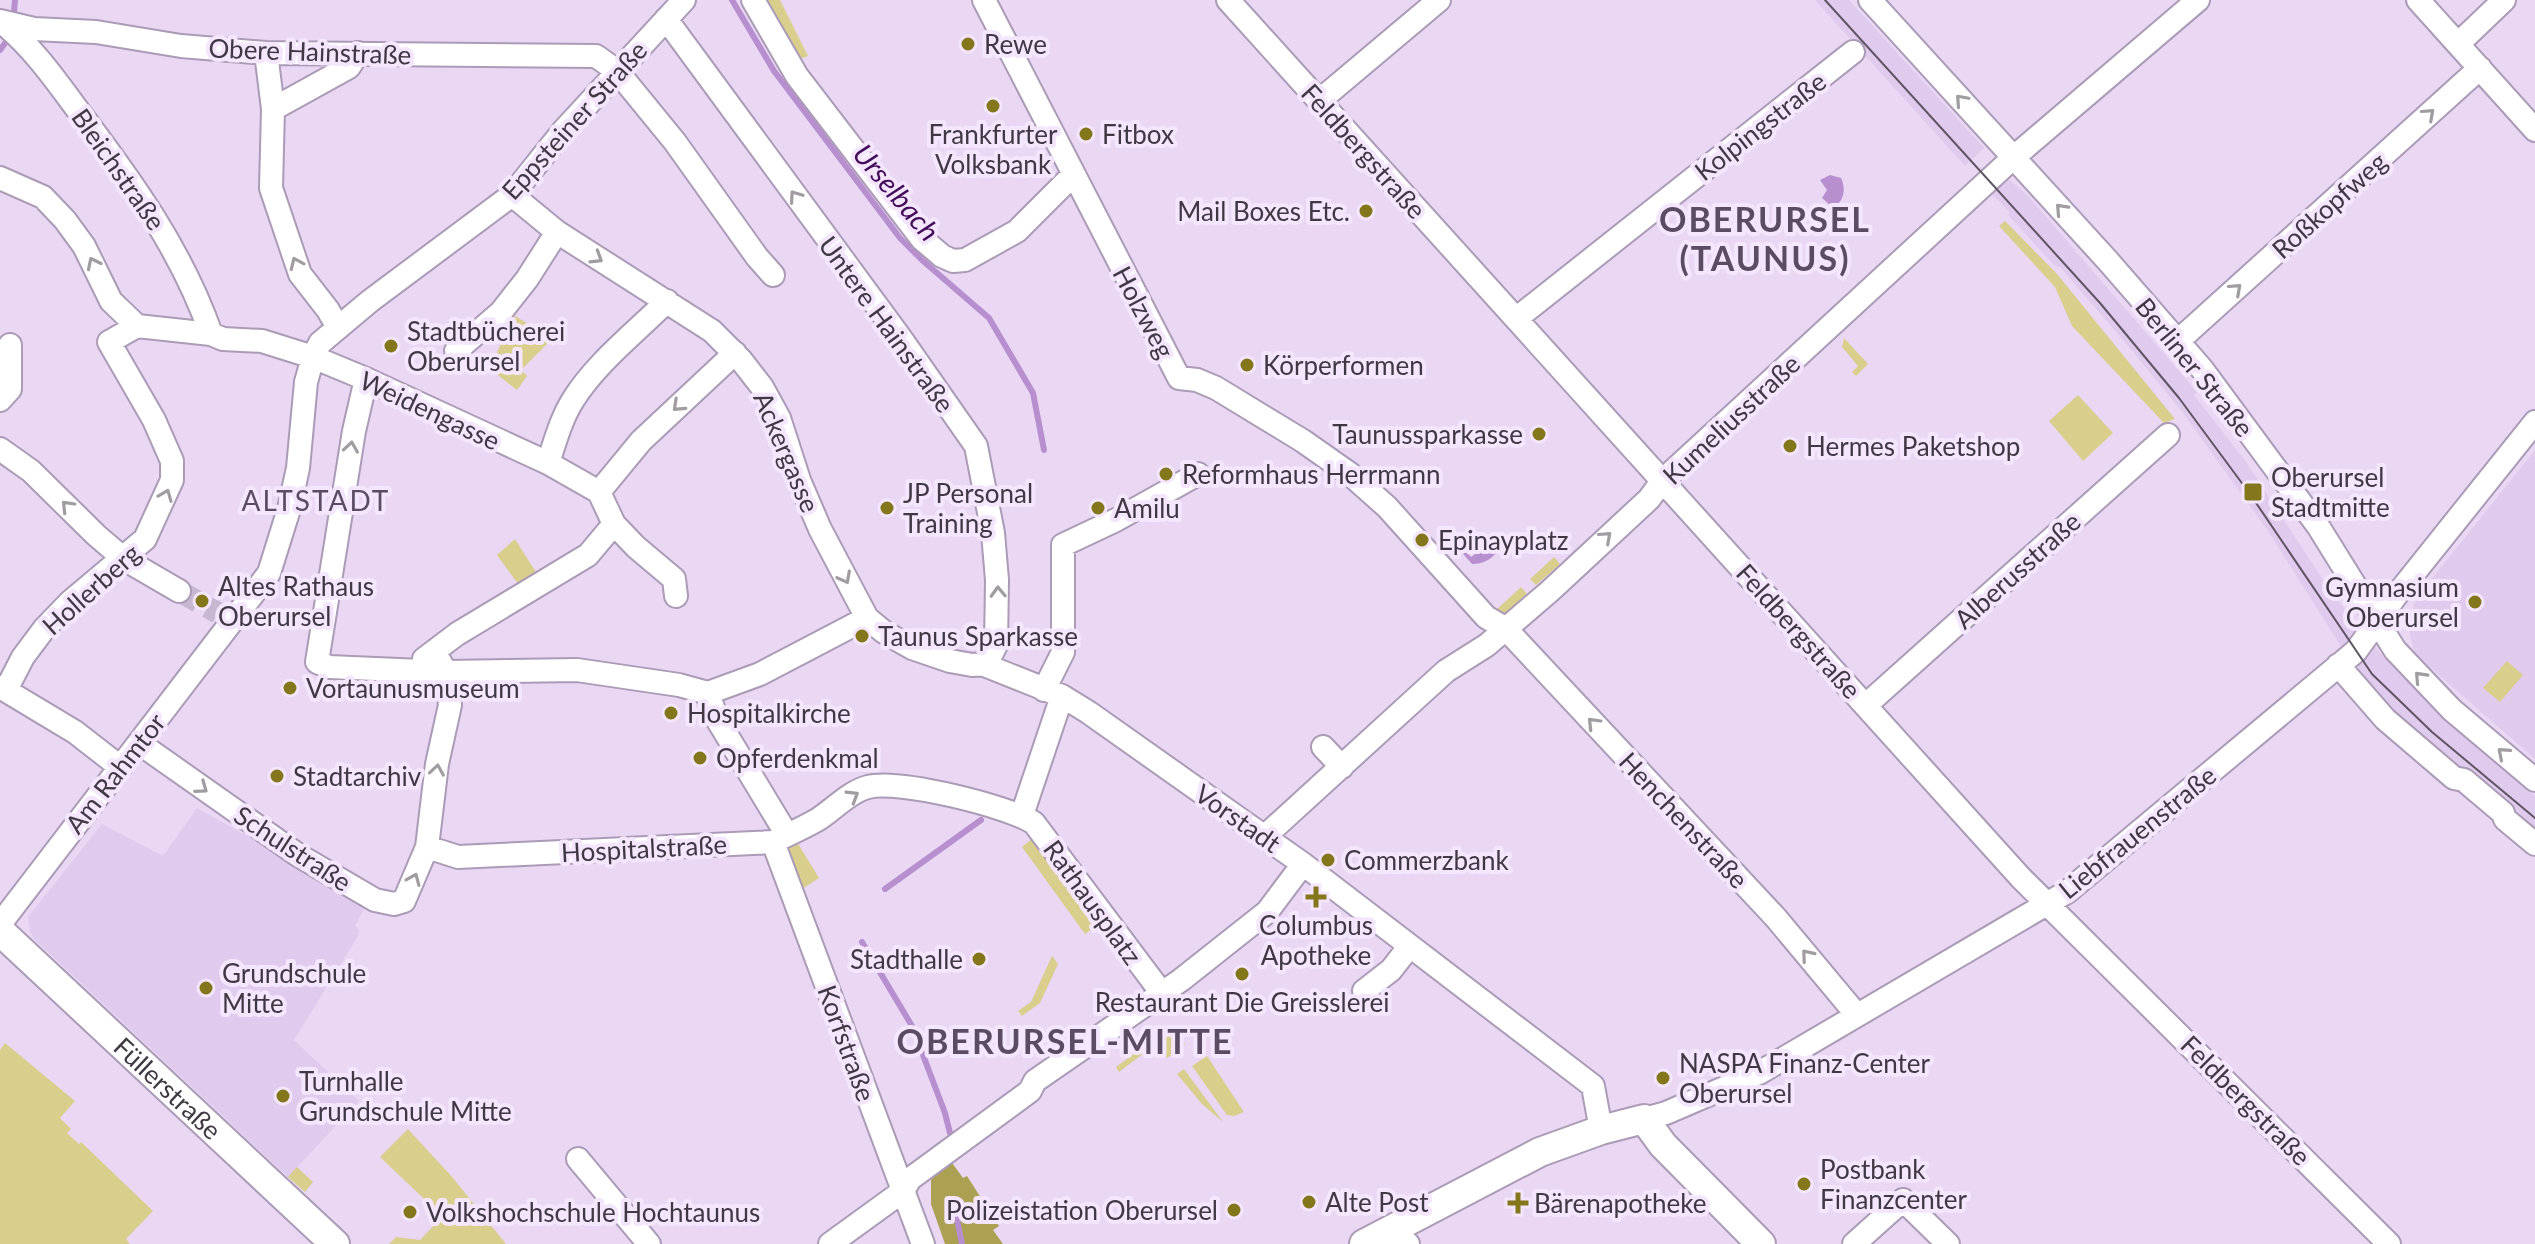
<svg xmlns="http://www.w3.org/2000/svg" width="2535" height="1244" viewBox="0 0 2535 1244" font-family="Lato,sans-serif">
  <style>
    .built { fill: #e0caed }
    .green { fill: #d9ce8b }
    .forest { fill: #aca053 }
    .water { fill: #b78fcf }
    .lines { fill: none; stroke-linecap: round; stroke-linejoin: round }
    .stream { stroke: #b78fcf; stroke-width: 6 }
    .minor-tunnel { stroke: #c7b7d1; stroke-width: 22; stroke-dasharray: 22 11; stroke-linecap: butt }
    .minor-casing { stroke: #ab9bb6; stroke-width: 26 }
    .major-casing { stroke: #ab9bb6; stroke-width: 32 }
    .minor { stroke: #fff; stroke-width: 22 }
    .major { stroke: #fff; stroke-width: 28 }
    .tram { stroke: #5e5563; stroke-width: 2 }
    .oneway { stroke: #a09ca2 }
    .poi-dot { fill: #84771b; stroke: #f4e6fd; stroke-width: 3 }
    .labels { text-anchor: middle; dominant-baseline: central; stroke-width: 8; stroke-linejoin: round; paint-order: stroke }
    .poi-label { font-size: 26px; fill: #403944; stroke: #f4e6fd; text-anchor: start }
    .street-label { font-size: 26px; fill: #403944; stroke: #f4e6fd }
    .water-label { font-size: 28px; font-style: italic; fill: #430d5a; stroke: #f4e6fd }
    .neighbourhood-label { font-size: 28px; letter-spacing: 2px; fill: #5b4c64; stroke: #f4e6fd }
    .district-label { font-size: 34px; font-weight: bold; letter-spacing: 2px; fill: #5b4c64; stroke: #f4e6fd }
  </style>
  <rect width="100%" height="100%" fill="#e9d7f4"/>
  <path class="built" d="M1815 0H1849L1984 148 1965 166Z
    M2010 180 2029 197 2197 392 2194 395 2246 462 2329 589 2380 653 2442 717 2535 796V830L2380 698 2358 673 2268 531 2183 413 2129 347 2060 267 2055 266 2008 215 2010 213 1990 192 2002 182Z
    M2535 450V759L2415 654 2410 636 2413 606 2422 591Z
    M197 808 367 903 355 926 359 930 358 936 294 1040 359 1101 288 1177 34 939 30 931 28 917 102 824 163 856Z"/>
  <path class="green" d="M762 0H780L808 56 796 60Z
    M2005 221 2057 274 2175 419 2164 423 2072 326 2055 287 1999 226Z
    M513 315 553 338 521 370 527 376 517 390 490 369Z
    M1844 338 1868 364 1856 376 1852 372 1858 366 1842 347Z
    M2078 395 2113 433 2083 461 2049 421Z
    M515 539 539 577 521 588 497 555Z
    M1554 557 1560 564 1536 585 1530 579Z
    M1521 587 1527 594 1502 617 1496 610Z
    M2507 661 2523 675 2500 702 2483 688Z
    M1034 837 1098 925 1085 934 1022 847Z
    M797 842 819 878 802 889 787 850 790 845Z
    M1052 956 1058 964 1040 1003 1022 1016 1018 1011 1031 1002Z
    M1172 1026 1185 1044 1167 1058 1156 1044 1119 1072 1116 1067Z
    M5 1043 75 1101 60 1118 71 1129 67 1133 79 1144 81 1142 153 1211 126 1239 130 1244H0V1050Z
    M1207 1056 1244 1112 1234 1116 1227 1115 1192 1066Z
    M1184 1069 1223 1122 1202 1104 1177 1074Z
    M408 1129 453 1178 506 1244H389L396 1237 420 1240 439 1220 441 1215 380 1157Z
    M297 1167 313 1182 305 1192 288 1177Z"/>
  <path class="forest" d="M950 1160 963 1178 967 1176 999 1226 993 1230 1003 1244H945L931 1204V1180Z"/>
  <path class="water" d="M1830 175 1841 178C1845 186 1845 197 1838 204L1830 205 1822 198 1827 190 1820 180Z
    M1473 527 1476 530 1461 546 1471 557 1500 536 1505 538C1499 553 1489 564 1472 564L1458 548 1465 535Z"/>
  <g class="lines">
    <path class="stream" d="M732 0 774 71 900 238 922 260 989 318 1033 393 1044 450
      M14 12 15 0
      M0 50 8 39
      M885 889 981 820
      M862 942 912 1026 945 1113 950 1133
      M954 1205 962 1244"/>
    <path class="minor-tunnel" d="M179 591 218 613"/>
    <g class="minor-casing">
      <path id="minor" d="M753 0 797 76 922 239 942 256 953 261 965 260 1017 231 1073 175
        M984 0 1179 378 1197 380 1216 388 1303 441 1350 474 1387 507 1486 617 1506 629 1776 918 1857 1015
        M1228 0 2021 878 2389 1244
        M1870 0 2108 261 2202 369 2318 526 2395 650 2452 710 2535 780
        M2418 0 2535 130
        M666 19 902 340 976 446 993 533 997 580 996 645 990 657 982 664
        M0 21 34 29 96 32 181 46 266 53 596 56 617 71 675 142 757 257 773 275
        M4 24C35 50 56 81 80 113 133 183 182 251 211 334
        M2458 44 2504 0
        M266 53 273 109 271 188 300 274 328 310 338 328
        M1319 101 1439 0
        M273 109 349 67 358 53
        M0 178 43 197 65 220 84 246 111 301 137 326
        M512 195 557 232 712 331 741 360 762 387 779 418 799 480 820 529 867 618 884 632 912 648 950 661 972 665 982 664 1062 696 1088 712 1303 864 1593 1086 1601 1130
        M1517 318 1853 52
        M2178 341 2480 68
        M456 351 501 312 527 279 557 232
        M366 379 354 431 317 662 329 667 446 672 577 670 679 685 708 693 760 674 867 618
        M0 400 10 389V345
        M0 449 31 471 96 535 124 559 179 591
        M548 463C555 442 561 419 573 400 596 363 636 332 667 301
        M599 492 641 441 735 353
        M424 659 457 634 588 555 614 524
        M2338 665 2385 719 2454 778 2464 780 2503 813 2505 819 2535 844
        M0 687 75 732 120 767
        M6 690 23 657 44 629 70 602 145 539 172 480V461L154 420 109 342 137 326 211 334 223 339 262 341 313 357 366 379 548 463 599 492 614 524 636 547 674 579 676 596
        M1044 690 1063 652V545L1116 520 1198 474
        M708 693 717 719 787 835
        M1866 705 2168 435
        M139 743 298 855 375 900 394 904 404 901 427 847 437 764 450 705 446 672 435 653
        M1323 747 1342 767
        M1022 815 1062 696
        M1264 837 1446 671 1487 645 1550 591 1649 499 1663 480 2014 157 2198 0
        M773 842 923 1244
        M427 847 458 857 773 842C787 835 803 828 817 820 833 810 849 792 868 787 898 779 1008 806 1034 823L1161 992
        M0 924 269 573 289 509 298 468 306 382 313 357 320 343 370 301 512 195 563 131 684 0
        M1364 991 1391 970 1409 947
        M1644 1119 1666 1113 1759 1073 2067 892 2356 651 2395 597 2535 422
        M578 1159 649 1244
        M1393 1229 1408 1244
        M830 1244 903 1191 910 1179 1030 1091 1035 1081 1181 980 1267 912 1303 864
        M1854 1244 1903 1200 1948 1244"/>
    </g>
    <g class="major-casing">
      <g id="major">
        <path id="s1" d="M0 931 335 1244"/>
        <path d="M1364 1244 1540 1152 1601 1130 1644 1119 1663 1145 1761 1244"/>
      </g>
    </g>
    <use href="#minor" class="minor"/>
    <use href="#major" class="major"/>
    <path class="tram" d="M1825 0 2100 303 2179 398 2250 494 2372 674 2432 732 2535 818"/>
  </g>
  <defs><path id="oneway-chevron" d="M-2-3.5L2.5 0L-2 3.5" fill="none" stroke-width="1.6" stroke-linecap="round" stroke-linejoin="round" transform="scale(2)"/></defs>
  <g class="oneway">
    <use href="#oneway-chevron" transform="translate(1961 100) rotate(-132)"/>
    <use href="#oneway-chevron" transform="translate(2429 114) rotate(-42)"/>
    <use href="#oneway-chevron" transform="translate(795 196) rotate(-125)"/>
    <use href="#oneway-chevron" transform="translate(2061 209) rotate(-133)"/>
    <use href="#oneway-chevron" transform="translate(597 258) rotate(32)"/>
    <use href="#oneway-chevron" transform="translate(93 263) rotate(-116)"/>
    <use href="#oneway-chevron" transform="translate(296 263) rotate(-114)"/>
    <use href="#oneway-chevron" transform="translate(2236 289) rotate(-42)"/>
    <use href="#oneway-chevron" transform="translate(678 406) rotate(137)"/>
    <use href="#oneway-chevron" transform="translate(351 447) rotate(-81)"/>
    <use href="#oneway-chevron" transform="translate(166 495) rotate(-68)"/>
    <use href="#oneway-chevron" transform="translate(67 506) rotate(-134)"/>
    <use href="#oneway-chevron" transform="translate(1606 537) rotate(-42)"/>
    <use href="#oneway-chevron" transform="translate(845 578) rotate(62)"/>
    <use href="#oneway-chevron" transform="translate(998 592) rotate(-92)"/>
    <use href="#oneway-chevron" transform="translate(2420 677) rotate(-133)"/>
    <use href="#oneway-chevron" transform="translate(1593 723) rotate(-134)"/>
    <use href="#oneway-chevron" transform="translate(2503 753) rotate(-139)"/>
    <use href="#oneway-chevron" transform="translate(437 770) rotate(-81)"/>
    <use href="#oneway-chevron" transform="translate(202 788) rotate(36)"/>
    <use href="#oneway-chevron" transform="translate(853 796) rotate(-31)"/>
    <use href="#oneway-chevron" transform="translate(414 879) rotate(-67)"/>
    <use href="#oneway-chevron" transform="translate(1807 955) rotate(-130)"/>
  </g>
  <g class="poi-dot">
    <circle cx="968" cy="44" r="8"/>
    <circle cx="993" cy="106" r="8"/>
    <circle cx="1086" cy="134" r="8"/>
    <circle cx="1366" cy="211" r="8"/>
    <circle cx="391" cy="346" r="8"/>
    <circle cx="1247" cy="365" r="8"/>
    <circle cx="1539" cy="434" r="8"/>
    <circle cx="1790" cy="446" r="8"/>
    <circle cx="1166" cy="474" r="8"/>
    <rect x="2243" y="482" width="20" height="20" rx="4"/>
    <circle cx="887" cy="508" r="8"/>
    <circle cx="1098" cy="508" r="8"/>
    <circle cx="1422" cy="540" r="8"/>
    <circle cx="202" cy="601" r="8"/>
    <circle cx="2475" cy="602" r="8"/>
    <circle cx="862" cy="636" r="8"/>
    <circle cx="290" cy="688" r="8"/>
    <circle cx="671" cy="713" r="8"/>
    <circle cx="700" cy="758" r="8"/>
    <circle cx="277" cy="776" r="8"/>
    <circle cx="1328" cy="860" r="8"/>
    <path d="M1312 885h8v8h8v8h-8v8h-8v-8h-8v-8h8z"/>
    <circle cx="979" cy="959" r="8"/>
    <circle cx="1242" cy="974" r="8"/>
    <circle cx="206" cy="988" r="8"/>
    <circle cx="1663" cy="1078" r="8"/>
    <circle cx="283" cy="1096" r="8"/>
    <circle cx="1804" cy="1184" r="8"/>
    <circle cx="1309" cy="1202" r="8"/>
    <path d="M1514 1191h8v8h8v8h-8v8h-8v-8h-8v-8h8z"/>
    <circle cx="1234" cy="1210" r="8"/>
    <circle cx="410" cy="1212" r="8"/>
  </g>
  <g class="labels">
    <g class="poi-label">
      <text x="984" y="44">Rewe</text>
      <text x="993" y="134" text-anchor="middle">Frankfurter<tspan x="993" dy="30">Volksbank</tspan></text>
      <text x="1102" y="134">Fitbox</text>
      <text x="1350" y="211" text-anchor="end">Mail Boxes Etc.</text>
      <text x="407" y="331">Stadtbücherei<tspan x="407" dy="30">Oberursel</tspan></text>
      <text x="1263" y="365">Körperformen</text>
      <text x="1523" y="434" text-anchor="end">Taunussparkasse</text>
      <text x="1806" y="446">Hermes Paketshop</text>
      <text x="1182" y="474">Reformhaus Herrmann</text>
      <text x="2271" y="477">Oberursel<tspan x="2271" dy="30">Stadtmitte</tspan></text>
      <text x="903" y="493">JP Personal<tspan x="903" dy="30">Training</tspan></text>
      <text x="1114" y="508">Amilu</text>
      <text x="1438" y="540">Epinayplatz</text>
      <text x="218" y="586">Altes Rathaus<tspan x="218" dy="30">Oberursel</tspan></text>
      <text x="2459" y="587" text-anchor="end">Gymnasium<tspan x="2459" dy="30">Oberursel</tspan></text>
      <text x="878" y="636">Taunus Sparkasse</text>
      <text x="306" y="688">Vortaunusmuseum</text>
      <text x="687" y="713">Hospitalkirche</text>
      <text x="716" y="758">Opferdenkmal</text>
      <text x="293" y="776">Stadtarchiv</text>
      <text x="1344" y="860">Commerzbank</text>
      <text x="1316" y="925" text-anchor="middle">Columbus<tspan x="1316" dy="30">Apotheke</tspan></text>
      <text x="963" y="959" text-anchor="end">Stadthalle</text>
      <text x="222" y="973">Grundschule<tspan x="222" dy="30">Mitte</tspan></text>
      <text x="1242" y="1002" text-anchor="middle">Restaurant Die Greisslerei</text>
      <text x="1679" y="1063">NASPA Finanz-Center<tspan x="1679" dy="30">Oberursel</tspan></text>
      <text x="299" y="1081">Turnhalle<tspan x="299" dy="30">Grundschule Mitte</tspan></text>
      <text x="1820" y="1169">Postbank<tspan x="1820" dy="30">Finanzcenter</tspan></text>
      <text x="1325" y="1202">Alte Post</text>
      <text x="1534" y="1203">Bärenapotheke</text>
      <text x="1218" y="1210" text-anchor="end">Polizeistation Oberursel</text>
      <text x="426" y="1212">Volkshochschule Hochtaunus</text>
    </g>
    <g class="street-label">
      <text transform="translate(310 51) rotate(2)">Obere Hainstraße</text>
      <text transform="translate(574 120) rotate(-48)">Eppsteiner Straße</text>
      <text transform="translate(1760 126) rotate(-38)">Kolpingstraße</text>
      <text transform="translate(1364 151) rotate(48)">Feldbergstraße</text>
      <text transform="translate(119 169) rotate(55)">Bleichstraße</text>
      <text transform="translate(2329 205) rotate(-42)">Roßkopfweg</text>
      <text transform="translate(1144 312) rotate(62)">Holzweg</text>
      <text transform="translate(887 324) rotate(54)">Untere Hainstraße</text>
      <text transform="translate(2195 367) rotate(51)">Berliner Straße</text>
      <text transform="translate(430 410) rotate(25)">Weidengasse</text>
      <text transform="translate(1731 419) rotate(-43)">Kumeliusstraße</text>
      <text transform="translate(787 452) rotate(67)">Ackergasse</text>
      <text transform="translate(2017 570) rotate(-42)">Alberusstraße</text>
      <text transform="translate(91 589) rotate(-42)">Hollerberg</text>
      <text transform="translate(1799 631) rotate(48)">Feldbergstraße</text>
      <text transform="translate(115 773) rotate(-52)">Am Rahmtor</text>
      <text transform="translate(1238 818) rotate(35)">Vorstadt</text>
      <text transform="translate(1684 820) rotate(47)">Henchenstraße</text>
      <text transform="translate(2137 832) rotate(-39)">Liebfrauenstraße</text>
      <text transform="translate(293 848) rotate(33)">Schulstraße</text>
      <text transform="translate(644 848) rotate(-3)">Hospitalstraße</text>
      <text transform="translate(1093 902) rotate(54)">Rathausplatz</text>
      <text transform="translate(847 1043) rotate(70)">Korfstraße</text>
      <text stroke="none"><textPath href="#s1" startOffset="230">Füllerstraße</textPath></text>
      <text transform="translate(2246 1100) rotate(45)">Feldbergstraße</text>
    </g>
    <g class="water-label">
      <text transform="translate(897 192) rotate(50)">Urselbach</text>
    </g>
    <g class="neighbourhood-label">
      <text x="316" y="500">ALTSTADT</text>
    </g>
    <g class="district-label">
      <text x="1765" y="218">OBERURSEL<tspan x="1765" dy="39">(TAUNUS)</tspan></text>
      <text x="1065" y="1040">OBERURSEL-MITTE</text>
    </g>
  </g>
</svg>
